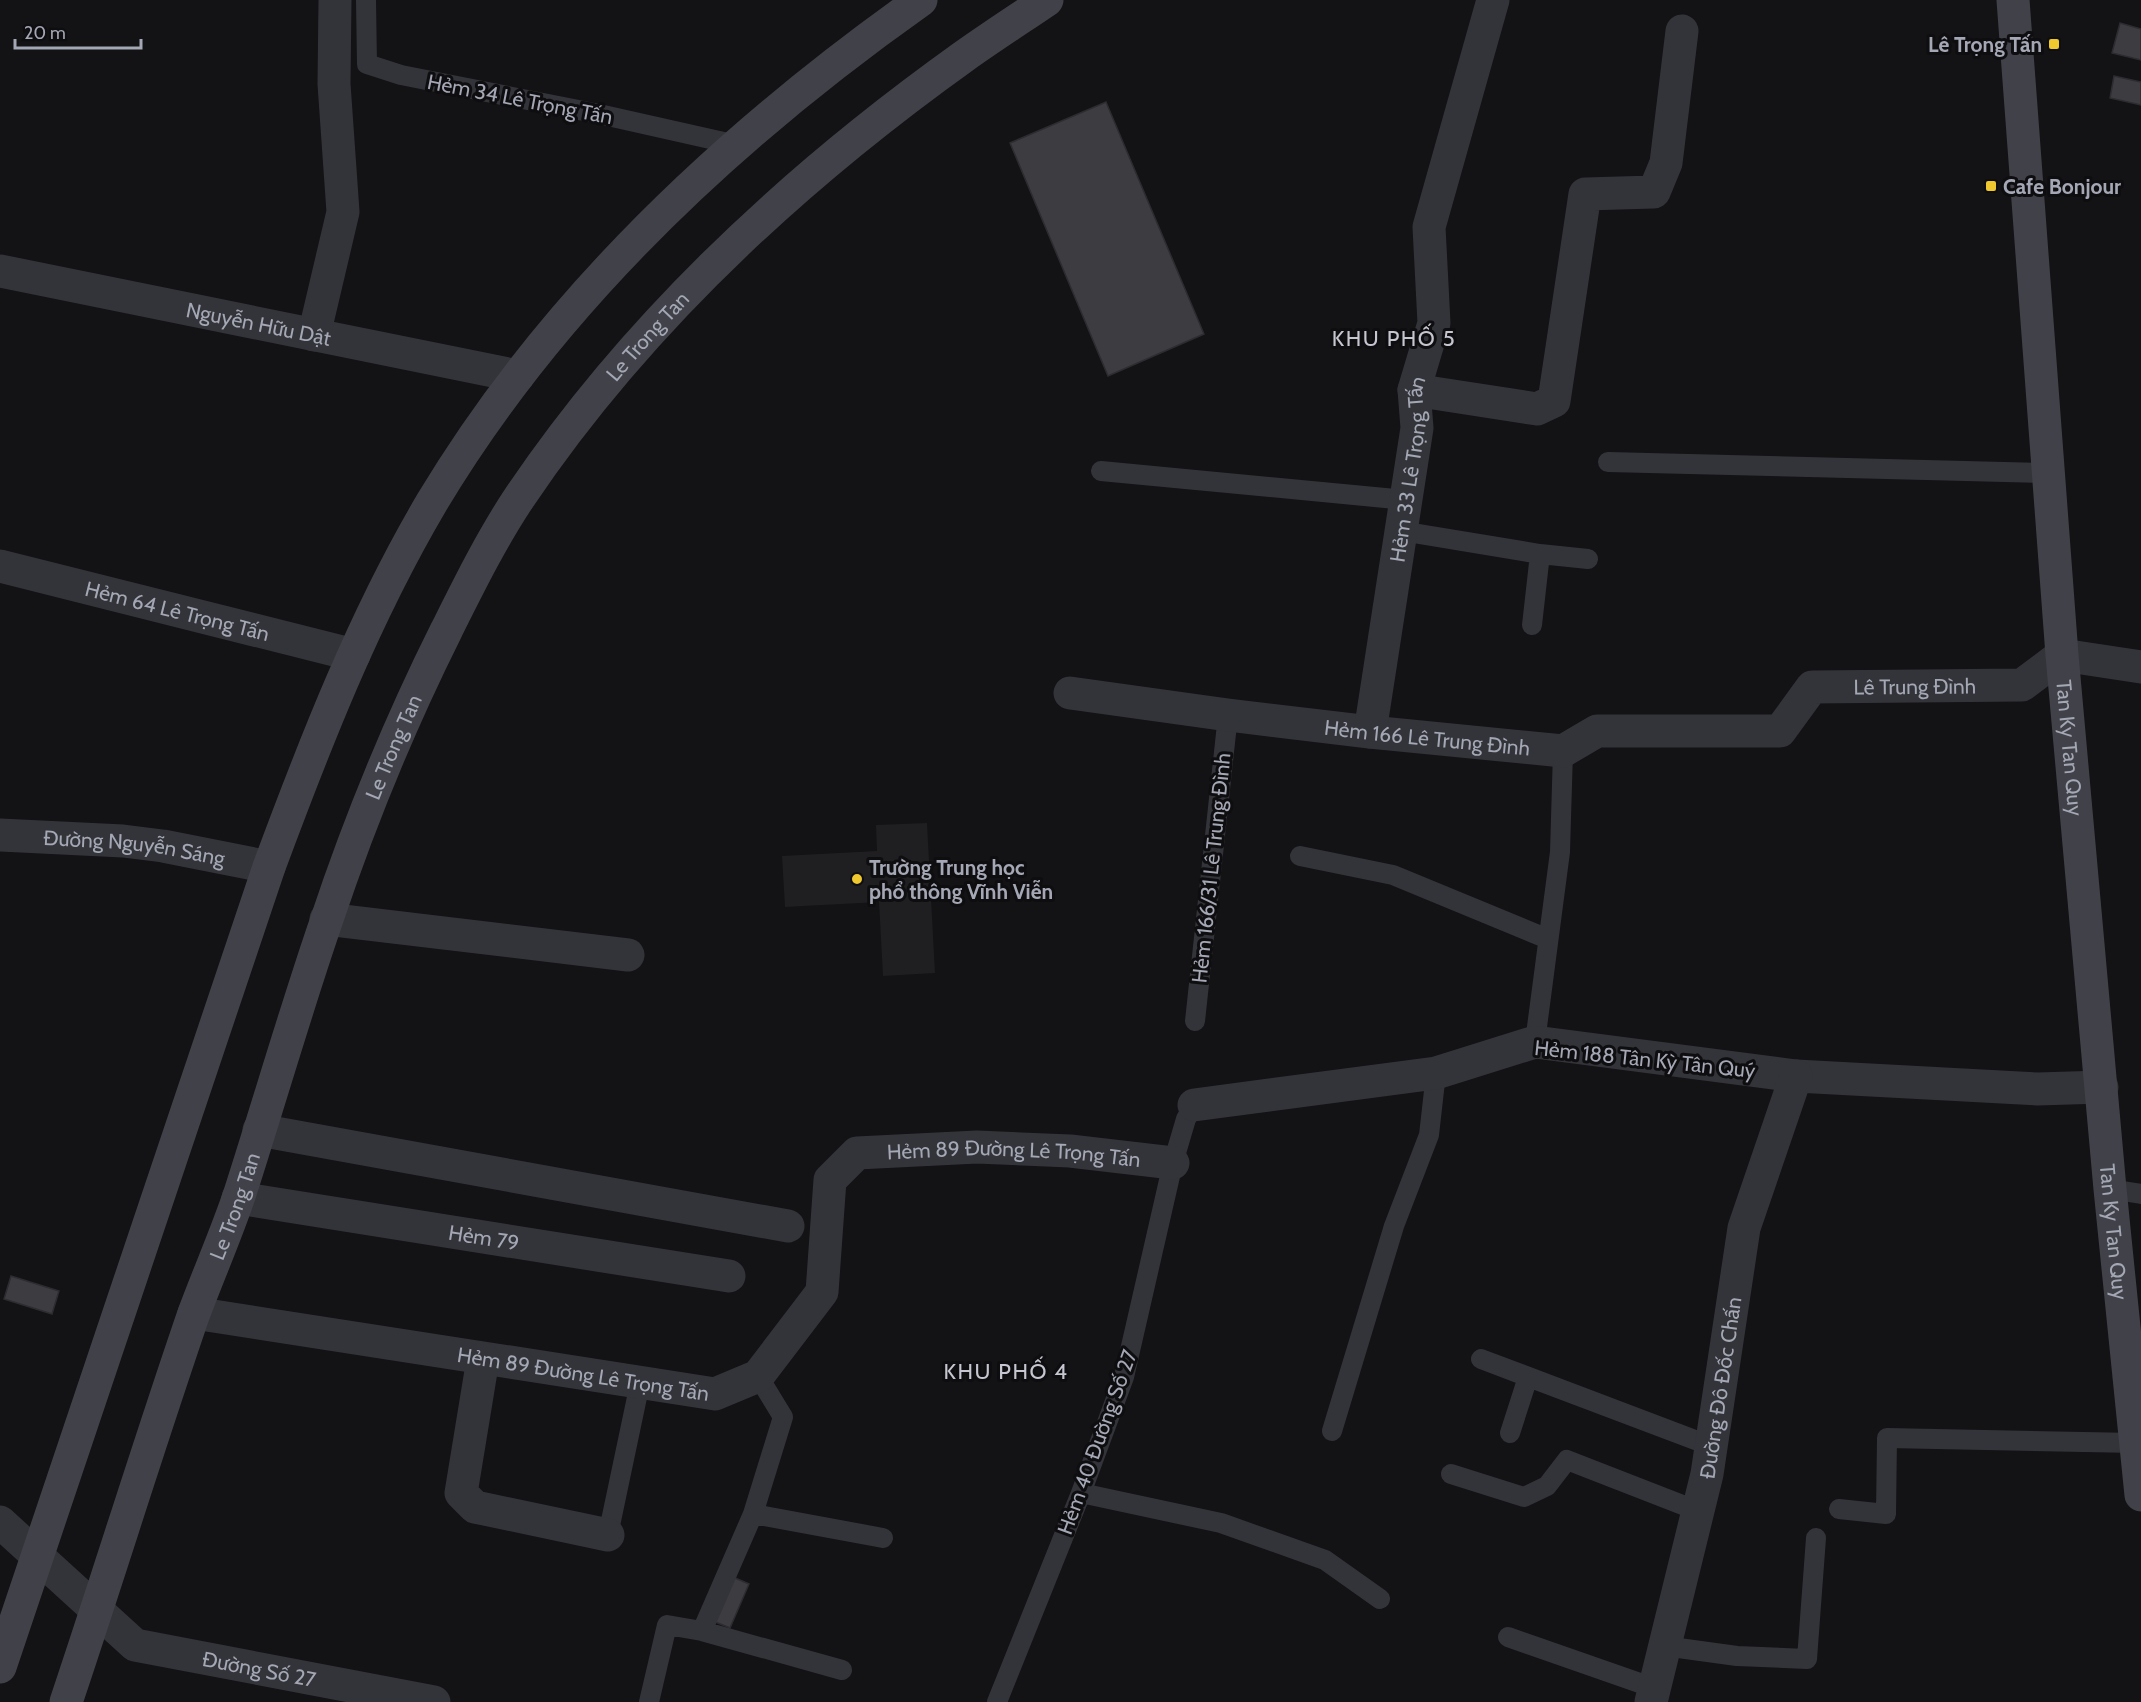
<svg xmlns="http://www.w3.org/2000/svg" width="2141" height="1702" viewBox="0 0 2141 1702" font-family="Cabin,sans-serif">
  <style>
    .built { fill: #1f1e21 }
    .building { fill: #3d3c41; stroke: #2d2c30; stroke-width: 1.5 }
    .lines { fill: none; stroke-linecap: round; stroke-linejoin: round }
    .service { stroke: #333439; stroke-width: 20 }
    .minor { stroke: #333439; stroke-width: 33 }
    .secondary { stroke: #414249; stroke-width: 33 }
    .poi-dot { fill: #efc72f; stroke: #0e0d0f; stroke-width: 2 }
    .labels { text-anchor: middle; dominant-baseline: central; stroke-width: 6; stroke-linejoin: round; paint-order: stroke }
    .poi-label { font-size: 21px; font-weight: bold; fill: #a4a7b4; stroke: #0e0d0f; text-anchor: start }
    .street-label { font-size: 21px; fill: #a4a7b4; stroke: #0e0d0f }
    .neighbourhood-label { font-size: 22px; letter-spacing: 1.5px; fill: #c5c6d0; stroke: #0e0d0f }
  </style>
  <rect width="100%" height="100%" fill="#131214"/>
  <path class="built" d="M927 823 935 973 883 976 879 902 785 907 782 856 877 851 876 825Z"/>
  <path class="building" d="M2120 23 2141 29V60L2112 53Z
    M2114 76 2141 82V105L2110 98Z
    M1106 102 1204 334 1108 376 1010 143Z
    M11 1276 59 1291 52 1314 4 1299Z
    M733 1577 749 1584 730 1628 713 1621Z"/>
  <g class="lines">
    <path class="service" d="M366 0 367 64 401 75 599 114 737 145
      M1608 462 2048 473
      M1101 471 1406 500
      M1401 531 1540 554 1588 559
      M1532 625 1540 554
      M1300 856 1393 875 1548 939
      M1195 1021 1228 715
      M1535 1042 1560 852 1563 751
      M2110 1189 2141 1194
      M1481 1359 1711 1446
      M1332 1431 1394 1226 1429 1135 1436 1073
      M1510 1433 1528 1377
      M1451 1474 1524 1497 1547 1486 1567 1460 1698 1511
      M1081 1493 1221 1523 1325 1560 1380 1599
      M1839 1509 1886 1514 1887 1438 2136 1443
      M753 1514 883 1538
      M608 1535 640 1383
      M702 1631 842 1670
      M1508 1637 1654 1688
      M1664 1646 1737 1656 1807 1659 1816 1538
      M649 1702 667 1625 702 1631 753 1514 783 1417 758 1376
      M997 1702 1081 1493 1124 1377 1173 1163 1186 1119 1194 1105"/>
    <g class="minor">
      <path id="s1" d="M0 271 518 376"/>
      <path d="M314 335 343 212 334 84 335 0"/>
      <path d="M1414 390 1537 409 1554 401 1585 194 1654 192 1666 163 1682 31"/>
      <path id="s2" d="M0 566 354 655"/>
      <path id="s3" d="M1070 693 1228 715 1370 732 1563 751 1597 731H1780L1812 687 2022 685 2062 655 2141 667"/>
      <path id="s4" d="M1370 732 1417 428 1414 390 1434 323 1429 227 1493 0"/>
      <path id="s5" d="M0 835 123 841 163 846 269 867"/>
      <path d="M326 919 628 955"/>
      <path d="M1194 1105 1436 1073 1535 1042 1796 1076 2038 1089 2102 1087"/>
      <path d="M259 1130 788 1226"/>
      <path id="s6" d="M238 1198 729 1276"/>
      <path id="s7" d="M194 1313 715 1394 758 1376 822 1292 830 1180 857 1153 977 1147 1070 1151 1173 1163"/>
      <path d="M483 1359 461 1493 475 1507 608 1535"/>
      <path id="s8" d="M0 1522 135 1645 434 1702"/>
      <path id="s9" d="M1651 1702 1707 1474 1744 1228 1796 1076"/>
    </g>
    <g class="secondary">
      <path id="s10" d="M2013 0 2062 655 2110 1189 2141 1495"/>
      <path d="M0 1667 269 867C315 743 364 617 432 502 553 300 730 135 921 0"/>
      <path id="s11" d="M66 1702C109 1574 149 1444 193 1316 208 1275 226 1235 240 1193 269 1103 295 1012 326 922 359 823 399 725 446 631 468 587 491 540 519 498 636 324 794 178 963 57 991 37 1019 19 1047 0"/>
    </g>
  </g>
  <g class="poi-dot">
    <rect x="2048" y="38" width="12" height="12" rx="3"/>
    <rect x="1985" y="180" width="12" height="12" rx="3"/>
    <circle cx="857" cy="879" r="6"/>
  </g>
  <g class="labels">
    <g class="poi-label">
      <text x="2042" y="44" text-anchor="end">Lê Trọng Tấn</text>
      <text x="2003" y="186">Cafe Bonjour</text>
      <text x="869" y="867">Trường Trung học<tspan x="869" dy="24">phổ thông Vĩnh Viễn</tspan></text>
    </g>
    <g class="street-label">
      <text transform="translate(520 99) rotate(11)">Hẻm 34 Lê Trọng Tấn</text>
      <text stroke="none"><textPath href="#s1" startOffset="264">Nguyễn Hữu Dật</textPath></text>
      <text stroke="none"><textPath href="#s11" startOffset="1496">Le Trong Tan</textPath></text>
      <text stroke="none"><textPath href="#s4" startOffset="266">Hẻm 33 Lê Trọng Tấn</textPath></text>
      <text stroke="none"><textPath href="#s2" startOffset="183">Hẻm 64 Lê Trọng Tấn</textPath></text>
      <text stroke="none"><textPath href="#s3" startOffset="876">Lê Trung Đình</textPath></text>
      <text stroke="none"><textPath href="#s3" startOffset="360">Hẻm 166 Lê Trung Đình</textPath></text>
      <text stroke="none"><textPath href="#s11" startOffset="1010">Le Trong Tan</textPath></text>
      <text stroke="none"><textPath href="#s10" startOffset="750">Tan Ky Tan Quy</textPath></text>
      <text stroke="none"><textPath href="#s5" startOffset="135">Đường Nguyễn Sáng</textPath></text>
      <text transform="translate(1211 868) rotate(-84)">Hẻm 166/31 Lê Trung Đình</text>
      <text transform="translate(1645 1059) rotate(6)">Hẻm 188 Tân Kỳ Tân Quý</text>
      <text stroke="none"><textPath href="#s7" startOffset="987">Hẻm 89 Đường Lê Trọng Tấn</textPath></text>
      <text stroke="none"><textPath href="#s11" startOffset="524">Le Trong Tan</textPath></text>
      <text stroke="none"><textPath href="#s10" startOffset="1236">Tan Ky Tan Quy</textPath></text>
      <text stroke="none"><textPath href="#s6" startOffset="249">Hẻm 79</textPath></text>
      <text stroke="none"><textPath href="#s7" startOffset="394">Hẻm 89 Đường Lê Trọng Tấn</textPath></text>
      <text stroke="none"><textPath href="#s9" startOffset="322">Đường Đô Đốc Chấn</textPath></text>
      <text transform="translate(1097 1442) rotate(-70)">Hẻm 40 Đường Số 27</text>
      <text stroke="none"><textPath href="#s8" startOffset="309">Đường Số 27</textPath></text>
    </g>
    <g class="neighbourhood-label">
      <text x="1394" y="338">KHU PHỐ 5</text>
      <text x="1006" y="1371">KHU PHỐ 4</text>
    </g>
  </g>
  <path d="M15 39v9h126v-9" fill="none" stroke="#a4a7b4" stroke-width="3"/>
  <text x="24" y="39" font-size="18" fill="#a4a7b4" stroke="#0e0d0f" stroke-width="4.5" paint-order="stroke">20 m</text>
</svg>
